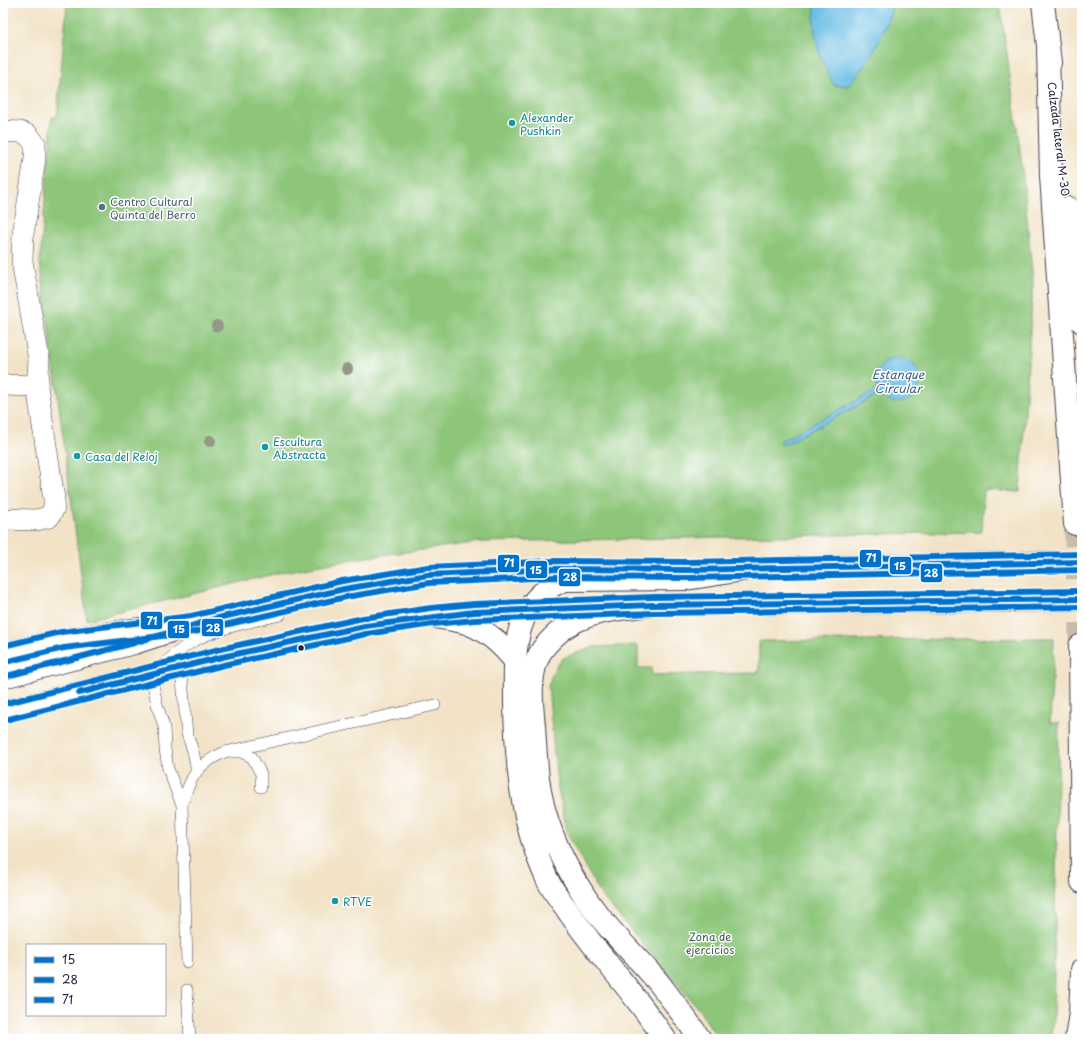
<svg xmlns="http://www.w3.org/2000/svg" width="1085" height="1042" viewBox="0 0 1085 1042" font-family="'Playpen Sans',sans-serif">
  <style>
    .green { fill: #8dc67a; stroke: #58745a }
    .water { fill: #69bde5; stroke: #467090 }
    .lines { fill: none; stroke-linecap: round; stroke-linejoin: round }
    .motorway-tunnel { stroke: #c8bcab; stroke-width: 22; stroke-dasharray: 22 11; stroke-linecap: butt }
    .service-casing { stroke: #413f50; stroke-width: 12 }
    .minor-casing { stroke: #413f50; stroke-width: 22 }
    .tertiary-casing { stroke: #413f50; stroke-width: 24 }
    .motorway-casing { stroke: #413f50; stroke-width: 24 }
    .service { stroke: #fff; stroke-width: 11 }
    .minor { stroke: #fff; stroke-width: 21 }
    .tertiary { stroke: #fff; stroke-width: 22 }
    .motorway { stroke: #fff; stroke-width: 22 }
    .tertiary-bridge-casing { stroke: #413f50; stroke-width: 24; stroke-linecap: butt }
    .tertiary-bridge { stroke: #fff; stroke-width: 22 }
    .bus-1-casing { stroke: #fff; stroke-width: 9 }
    .bus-2-casing { stroke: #fff; stroke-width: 9 }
    .bus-3-casing { stroke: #fff; stroke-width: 9 }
    .bus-1 { stroke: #0072ce; stroke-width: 6 }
    .bus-2 { stroke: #0072ce; stroke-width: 6 }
    .bus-3 { stroke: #0072ce; stroke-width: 6 }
    .tree { fill: #949886 }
    .culture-dot { fill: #0f9aa8; stroke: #fff; stroke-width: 1.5 }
    .service-dot { fill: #5c6f8a; stroke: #fff; stroke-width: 1.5 }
    .bus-dot { fill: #22223b; stroke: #fff; stroke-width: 1.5 }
    .labels { text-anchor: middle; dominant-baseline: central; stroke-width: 3; stroke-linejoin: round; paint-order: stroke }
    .culture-label { font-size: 11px; fill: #0d838f; stroke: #fff; text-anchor: start }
    .street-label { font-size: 11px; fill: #22223b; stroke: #fff }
    .service-label { font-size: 11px; fill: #4e5e75; stroke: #fff; text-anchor: start }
    .park-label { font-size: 11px; fill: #475b51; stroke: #fff }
    .water-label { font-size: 12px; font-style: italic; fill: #3e607f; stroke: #fff }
    .line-badge { stroke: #fff; stroke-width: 1.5 }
    .badge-label { font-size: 11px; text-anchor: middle; font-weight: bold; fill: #fff }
  </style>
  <rect width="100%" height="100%" fill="#fff"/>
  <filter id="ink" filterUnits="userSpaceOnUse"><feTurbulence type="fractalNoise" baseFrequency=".025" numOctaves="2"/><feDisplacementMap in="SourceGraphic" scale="8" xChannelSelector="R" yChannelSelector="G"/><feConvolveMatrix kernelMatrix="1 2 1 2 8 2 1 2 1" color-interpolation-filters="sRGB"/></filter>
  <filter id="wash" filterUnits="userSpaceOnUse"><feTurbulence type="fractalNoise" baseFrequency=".012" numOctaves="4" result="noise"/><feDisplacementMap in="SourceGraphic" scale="16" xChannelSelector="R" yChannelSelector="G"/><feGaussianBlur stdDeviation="0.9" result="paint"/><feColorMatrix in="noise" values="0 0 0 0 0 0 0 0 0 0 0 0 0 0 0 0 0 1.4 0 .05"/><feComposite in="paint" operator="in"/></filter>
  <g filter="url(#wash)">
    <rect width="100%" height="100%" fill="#f2e3c7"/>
    <path class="green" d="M67 3H1000L1022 165 1033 283 1020 492 984 490 982 532 480 542 360 558 282 572 87 620 40 261 52 117H57Z
      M1054 638 1050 723H1059L1053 1021 1050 1039H718L700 1011 601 895 568 835 557 784 548 686 554 670 563 658 593 647 638 645V668H651L652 675 751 673 759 672V641Z"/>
    <path class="water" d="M815 3H893C886 33 869 63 848 86L834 85C818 54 812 38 815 3Z
      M899 358C941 367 912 424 880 394L783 445 780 441 877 390C874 372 880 360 899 358Z"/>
  </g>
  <g filter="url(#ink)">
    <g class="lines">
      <path class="motorway-tunnel" d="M1075 524 1080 646"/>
      <g class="service-casing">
        <path id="service" d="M181 669 187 734 193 751 197 770
          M233 752H241L252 757 261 774V787
          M182 805 168 769 165 749 164 727 157 704 151 676C165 664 178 649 194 641 220 627 251 622 280 615
          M187 962 182 805C190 777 197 764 225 752L435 705
          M187 990 190 1039"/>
      </g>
      <g class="minor-casing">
        <path id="minor" d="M3 131 20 132 28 135 35 144V159L23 234 22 261 39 360 37 386 54 499V508L49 517 36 520 3 519
          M3 385 37 386"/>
      </g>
      <g class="tertiary-casing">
        <path id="tertiary" d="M736 569 1055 562
          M3 654 62 640 148 628
          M3 677 134 643 192 624 344 589 428 575 555 569H594
          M3 712 222 657 365 626 432 616 474 612 653 605 1059 600"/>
      </g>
      <g class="motorway-casing">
        <path id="motorway" d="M1043 3 1050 63
          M1048 48 1051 176 1075 524
          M1068 208 1082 322
          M653 605C621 609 585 610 559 632 551 639 540 650 537 660 529 681 532 705 534 726 535 743 536 761 538 778 543 820 561 860 584 895 605 928 634 953 659 983 673 1001 687 1020 700 1039
          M432 616C444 619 458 620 469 624 487 631 503 646 515 661
          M1080 646 1082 882
          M665 1039C636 995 600 957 570 914 563 903 554 893 548 881 521 825 516 763 515 702 515 671 512 638 528 610 537 595 549 586 564 580L686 579 756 568
          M1076 1039 1080 1013 1082 970"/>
      </g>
      <use href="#service" class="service"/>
      <use href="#minor" class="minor"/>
      <use href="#tertiary" class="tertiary"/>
      <use href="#motorway" class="motorway"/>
      <g class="tertiary-bridge-casing">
        <path id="tertiary-bridge" d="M1055 562H1082
          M1059 600 1082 599"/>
      </g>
      <use href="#tertiary-bridge" class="tertiary-bridge"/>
      <g class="bus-1-casing">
        <path id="bus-1" d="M3 677 134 643 214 619 344 589 428 575 555 569 688 570 1082 562
          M79 693 222 657 365 626 474 612 653 605 1082 599"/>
      </g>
      <g class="bus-2-casing">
        <path id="bus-2" d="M5 662 64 648 194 632 346 597 429 583 555 577 688 578 1082 570
          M5 720 224 665 366 634 433 624 475 620 653 613 1082 607"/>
      </g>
      <g class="bus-3-casing">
        <path id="bus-3" d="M3 646 61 632 191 616 342 581 428 567 555 561 688 562 1082 554
          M3 704 220 649 363 618 431 608 474 604 653 597 1082 591"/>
      </g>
      <use href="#bus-1" class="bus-1"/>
      <use href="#bus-2" class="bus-2"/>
      <use href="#bus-3" class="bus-3"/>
    </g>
    <g class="tree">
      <circle cx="217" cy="326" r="6"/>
      <circle cx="347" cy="369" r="6"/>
      <circle cx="210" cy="441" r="6"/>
    </g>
  </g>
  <g class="culture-dot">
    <circle cx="512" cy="123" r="4"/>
    <circle cx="265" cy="447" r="4"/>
    <circle cx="77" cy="456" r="4"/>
    <circle cx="335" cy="901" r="4"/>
  </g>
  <circle class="service-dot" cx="102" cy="207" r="4"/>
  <circle class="bus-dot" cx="301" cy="648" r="3.5"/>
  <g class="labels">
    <g class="culture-label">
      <text x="520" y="117">Alexander<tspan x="520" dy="13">Pushkin</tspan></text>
      <text x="273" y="441">Escultura<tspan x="273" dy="13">Abstracta</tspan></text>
      <text x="85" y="456">Casa del Reloj</text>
      <text x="343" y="901">RTVE</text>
    </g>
    <g class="street-label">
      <text transform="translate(1059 139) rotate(83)">Calzada lateral M-30</text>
    </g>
    <g class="service-label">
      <text x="110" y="201">Centro Cultural<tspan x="110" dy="13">Quinta del Berro</tspan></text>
    </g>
    <g class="park-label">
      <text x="710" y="936">Zona de<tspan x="710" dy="13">ejercicios</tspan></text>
    </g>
    <g class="water-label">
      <text x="898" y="374">Estanque<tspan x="898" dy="14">Circular</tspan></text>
    </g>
  </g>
  <g class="line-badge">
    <rect x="859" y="549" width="23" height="19" rx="4" fill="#0072ce"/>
    <rect x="497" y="554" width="23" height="19" rx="4" fill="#0072ce"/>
    <rect x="889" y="556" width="23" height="19" rx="4" fill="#0072ce"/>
    <rect x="525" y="560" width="23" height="19" rx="4" fill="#0072ce"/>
    <rect x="920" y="563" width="23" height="20" rx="4" fill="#0072ce"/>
    <rect x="558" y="568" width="23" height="19" rx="4" fill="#0072ce"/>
    <rect x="140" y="611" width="23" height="19" rx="4" fill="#0072ce"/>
    <rect x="201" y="618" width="23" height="19" rx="4" fill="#0072ce"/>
    <rect x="167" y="620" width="23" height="19" rx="4" fill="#0072ce"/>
  </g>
  <g class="badge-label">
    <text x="871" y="562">71</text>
    <text x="509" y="567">71</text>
    <text x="900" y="570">15</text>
    <text x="536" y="574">15</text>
    <text x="931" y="577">28</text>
    <text x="570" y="581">28</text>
    <text x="152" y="625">71</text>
    <text x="213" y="632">28</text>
    <text x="179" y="633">15</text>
  </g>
  <rect width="1085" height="1042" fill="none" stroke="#fff" stroke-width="16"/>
  <rect x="26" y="944" width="140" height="72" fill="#ffffff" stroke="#a7a7b1"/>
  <rect x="34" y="957" width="20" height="6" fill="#0072ce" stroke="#a7a7b1"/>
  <text x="62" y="964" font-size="12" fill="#22223b">15</text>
  <rect x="34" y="977" width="20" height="6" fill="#0072ce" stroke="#a7a7b1"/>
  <text x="62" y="984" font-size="12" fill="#22223b">28</text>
  <rect x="34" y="997" width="20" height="6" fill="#0072ce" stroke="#a7a7b1"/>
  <text x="62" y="1004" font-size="12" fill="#22223b">71</text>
</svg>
